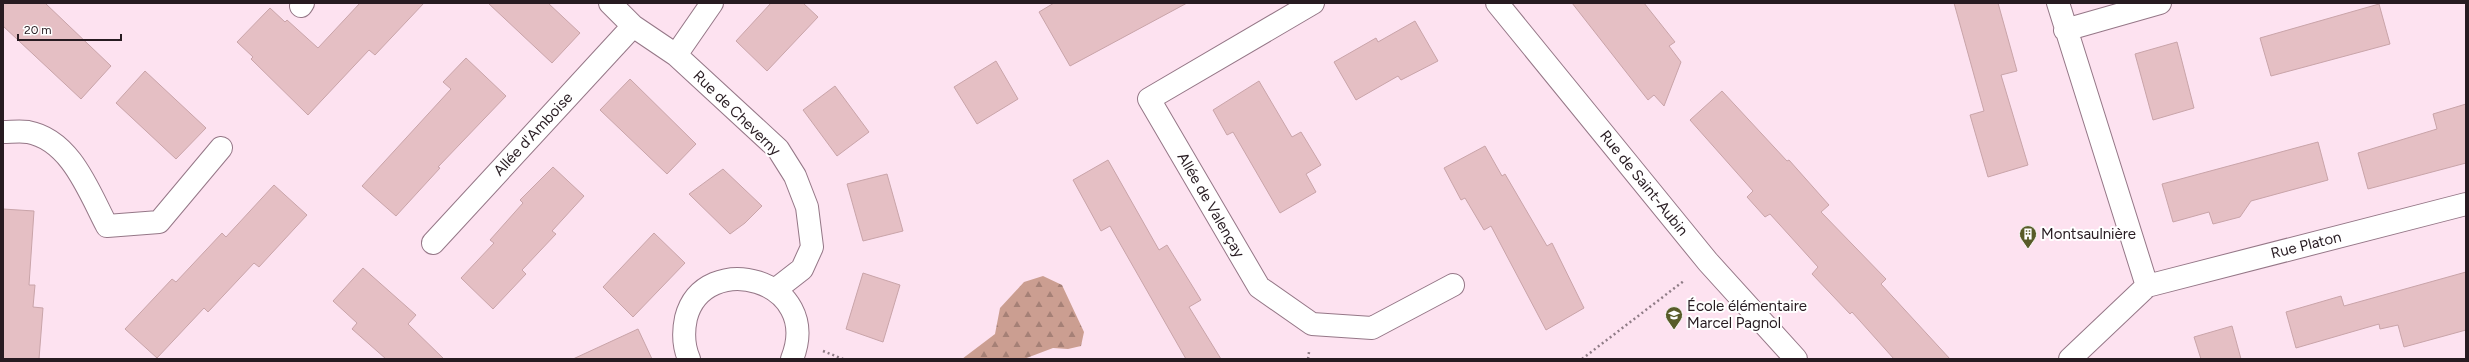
<svg xmlns="http://www.w3.org/2000/svg" width="2469" height="362" viewBox="0 0 2469 362" font-family="Figtree,sans-serif">
  <style>
    .forest { fill: url(#forest-firs) }
    .building { fill: #e5bfc4; stroke: #c9a4a9 }
    .lines { fill: none; stroke-linecap: round; stroke-linejoin: round }
    .minor-casing { stroke: #957787; stroke-width: 24 }
    .path { stroke: #8f7c86; stroke-width: 2.5; stroke-dasharray: 2 3; stroke-linecap: butt }
    .minor { stroke: #fff; stroke-width: 22 }
    .labels { text-anchor: middle; dominant-baseline: central; stroke-width: 4; stroke-linejoin: round; paint-order: stroke }
    .street-label { font-size: 15px; fill: #271b21; stroke: #fff }
    .poi-label { font-size: 15px; fill: #271b21; stroke: #fff; text-anchor: start }
  </style>
  <defs>
    <pattern id="forest-firs" width="22" height="20" patternUnits="userSpaceOnUse"><rect width="22" height="20" fill="#cb9e91"/><path d="M5 1l3.5 6h-7zM16 11l3.5 6h-7z" fill="#a58076"/></pattern>
  </defs>
  <rect width="100%" height="100%" fill="#fde2f0"/>
  <path class="forest" d="M1043 276 1062 285 1084 332 1081 346 1068 349 1053 348 1024 359H962L995 334 1000 308 1024 282Z"/>
  <path class="building" d="M3 3H45L111 66 81 99 3 26Z
    M360 3H424L375 55 369 50 308 115 251 59 253 57 237 42 270 8 285 22 287 20 318 48Z
    M488 3H548L580 33 552 63Z
    M771 3H803L818 17 767 71 736 41Z
    M1054 3H1187L1070 66 1039 12Z
    M1572 3H1644L1675 42 1669 46 1681 62 1664 106 1654 95 1648 100Z
    M1954 3H1998L2017 71 2001 75 2028 165 1988 177 1970 115 1984 111Z
    M2379 4 2390 44 2271 76 2260 38Z
    M1415 21 1438 61 1401 80 1398 76 1356 100 1334 62 1376 38 1378 42Z
    M2177 42 2194 108 2153 120 2135 54Z
    M466 58 506 96 438 167 440 168 396 216 362 186 451 89 443 82Z
    M996 61 1018 99 977 124 954 87Z
    M145 71 206 128 176 159 116 103Z
    M630 79 696 144 667 174 600 110Z
    M1259 81 1292 137 1301 132 1321 165 1306 174 1316 192 1280 213 1233 132 1227 135 1213 110Z
    M835 86 869 132 837 156 803 110Z
    M1722 91 1787 161 1789 160 1829 205 1821 212 1886 279 1881 284 1950 359H1894L1852 312 1850 314 1812 274 1818 267 1770 214 1765 217 1747 197 1753 191 1690 120Z
    M2466 104V163L2368 189 2358 153 2437 129 2433 114Z
    M2318 142 2328 180 2251 201 2240 217 2213 224 2209 212 2173 222 2162 184Z
    M1485 146 1502 176 1505 174 1547 246 1552 243 1584 308 1546 330 1491 226 1484 230 1465 198 1461 200 1444 168Z
    M1108 160 1159 250 1167 245 1201 300 1189 307 1221 359H1186L1110 226 1101 231 1073 180Z
    M553 167 584 196 552 231 556 234 522 270 526 274 493 309 461 278 494 243 490 240 523 203 520 200Z
    M723 169 762 206 745 223 730 234 689 194Z
    M887 174 903 231 863 241 847 184Z
    M274 185 307 215 259 267 254 263 208 312 204 308 157 358 125 329 172 279 176 282 222 233 226 237Z
    M3 209 34 211 29 285H35L33 307 43 308 39 359H3Z
    M654 233 685 263 633 317 603 287Z
    M363 268 416 315 408 324 444 359H386L352 329 357 323 333 301Z
    M2466 272V330L2404 347 2398 325 2380 329 2379 324 2296 348 2286 312 2341 296 2344 306Z
    M863 273 900 285 883 342 846 329Z
    M2232 326 2241 359H2201L2194 337Z
    M638 329 652 359H573Z"/>
  <g class="lines">
    <g class="minor-casing">
      <path id="minor" d="M610 3 633 26 676 55 778 149 795 176 807 207 812 247 802 269 775 290
        M1313 3 1149 99 1259 287 1312 324 1372 328 1453 285
        M1497 3 1708 262 1796 359
        M2058 3 2147 286
        M301 6 303 3
        M2065 30 2160 3
        M676 55 712 3
        M3 132C11 132 20 131 28 132 71 140 89 192 107 226L159 222 221 148
        M433 243 633 26
        M689 359C683 345 683 332 686 318 704 248 824 279 792 359
        M2070 359 2147 286 2466 204"/>
    </g>
    <path class="path" d="M823 351 843 359
      M1308 359 1309 352
      M1582 359 1685 280"/>
    <use href="#minor" class="minor"/>
  </g>
  <defs>
    <g id="building-pin" transform="scale(0.9)"><path d="M0 17L-7.5 6A9.5 9.5 0 1 1 7.5 6Z" fill="#585b28" stroke="#fff"/><path d="M-4-6H4V6H1V3H-1V6H-4ZM-2.5-4.3h1.7v1.8h-1.7ZM.8-4.3h1.7v1.8H.8ZM-2.5-1h1.7V.8h-1.7ZM.8-1h1.7V.8H.8Z" fill="#fff"/></g>
    <g id="school-pin" transform="scale(0.9)"><path d="M0 17L-7.5 6A9.5 9.5 0 1 1 7.5 6Z" fill="#585b28" stroke="#fff"/><path d="M0-5L7-2L0 1L-7-2ZM-4 1L0 2.5L4 1V4Q0 6-4 4Z" fill="#fff"/></g>
  </defs>
  <g fill-rule="evenodd">
    <use href="#building-pin" x="2028" y="234"/>
    <use href="#school-pin" x="1674" y="315"/>
  </g>
  <g class="labels">
    <g class="street-label">
      <text transform="translate(737 113) rotate(44)">Rue de Cheverny</text>
      <text transform="translate(533 134) rotate(-47)">Allée d'Amboise</text>
      <text transform="translate(1644 183) rotate(51)">Rue de Saint-Aubin</text>
      <text transform="translate(1211 205) rotate(60)">Allée de Valençay</text>
      <text transform="translate(2306 245) rotate(-14)">Rue Platon</text>
    </g>
    <g class="poi-label">
      <text x="2041" y="234">Montsaulnière</text>
      <text x="1687" y="306">École élémentaire<tspan x="1687" dy="17">Marcel Pagnol</tspan></text>
    </g>
  </g>
  <rect width="2469" height="362" fill="none" stroke="#271b21" stroke-width="8"/>
  <path d="M18 34v6h103v-6" fill="none" stroke="#271b21" stroke-width="2"/>
  <text x="24" y="34" font-size="12" fill="#271b21" stroke="#ffffff" stroke-width="3" paint-order="stroke">20 m</text>
</svg>
